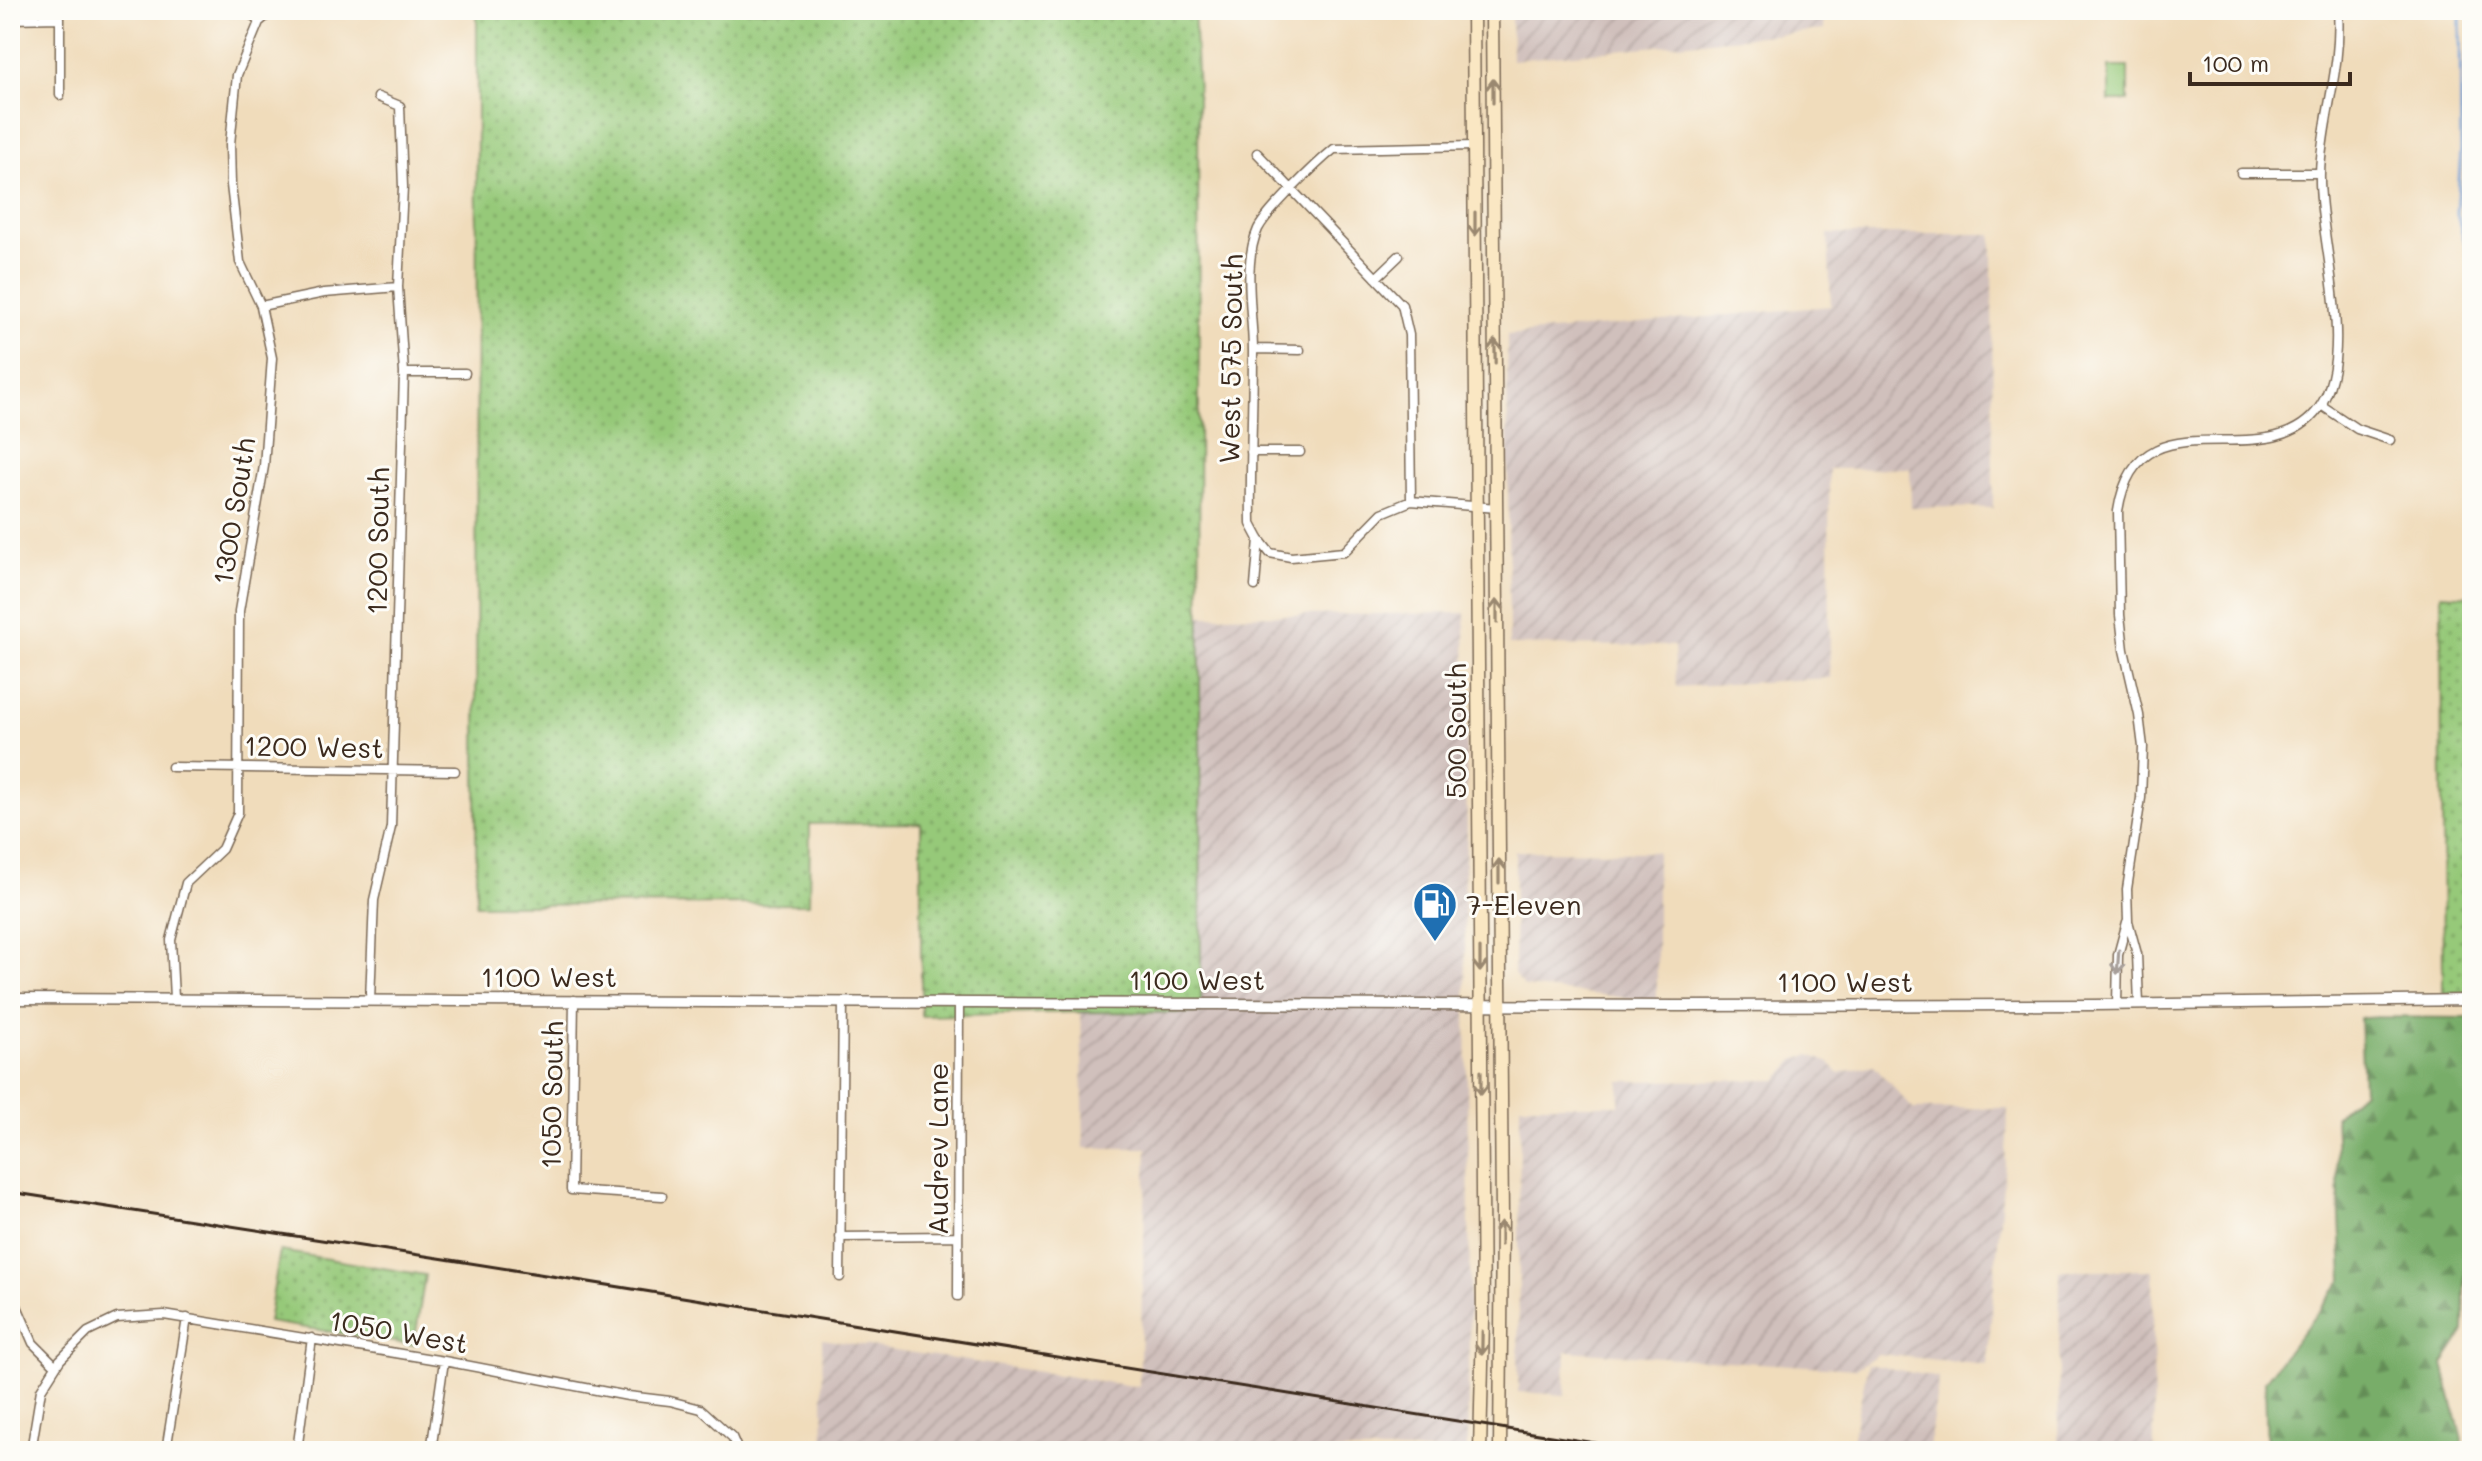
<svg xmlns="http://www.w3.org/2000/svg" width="2482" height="1461" viewBox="0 0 2482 1461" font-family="Mali,sans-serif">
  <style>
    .industrial { fill: url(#industrial-furrows) }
    .grass { fill: url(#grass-dots); stroke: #687a4c; stroke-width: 2 }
    .forest { fill: url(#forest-firs); stroke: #5a6c44; stroke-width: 2 }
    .garden { fill: #96c979; stroke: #687a4c; stroke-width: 2 }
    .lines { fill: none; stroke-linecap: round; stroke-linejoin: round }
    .stream { stroke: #6c9ed7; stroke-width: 3 }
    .minor-casing { stroke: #7a6855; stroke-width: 11 }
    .tertiary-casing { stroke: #7a6855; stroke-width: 13 }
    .secondary-casing { stroke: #7a6855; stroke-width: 15 }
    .minor { stroke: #fff; stroke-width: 8 }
    .tertiary { stroke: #fff; stroke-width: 10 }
    .secondary { stroke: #fae7c3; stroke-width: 12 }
    .rail { stroke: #3b2a1e; stroke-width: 3 }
    .oneway { stroke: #9a8870 }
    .oneway2 { stroke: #a79f9a }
    .labels { text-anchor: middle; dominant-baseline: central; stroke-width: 6; stroke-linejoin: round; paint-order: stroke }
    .street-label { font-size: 28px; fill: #3b2a1e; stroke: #fdfcf7 }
    .poi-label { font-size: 28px; fill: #3b2a1e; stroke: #fdfcf7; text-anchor: start }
  </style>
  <defs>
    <pattern id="industrial-furrows" width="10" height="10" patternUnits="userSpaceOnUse" patternTransform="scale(2)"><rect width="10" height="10" fill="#d0c0bc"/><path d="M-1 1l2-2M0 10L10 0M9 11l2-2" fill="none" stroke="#b4a5a1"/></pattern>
    <pattern id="grass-dots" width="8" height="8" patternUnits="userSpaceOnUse" patternTransform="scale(2)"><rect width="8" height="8" fill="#96c979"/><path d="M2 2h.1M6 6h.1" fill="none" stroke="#7ca363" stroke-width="1.8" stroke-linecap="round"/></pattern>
    <pattern id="forest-firs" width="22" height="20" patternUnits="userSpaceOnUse" patternTransform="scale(2)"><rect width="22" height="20" fill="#78ad69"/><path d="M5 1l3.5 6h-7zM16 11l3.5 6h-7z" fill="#648d56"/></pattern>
  </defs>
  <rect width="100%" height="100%" fill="#fdfcf7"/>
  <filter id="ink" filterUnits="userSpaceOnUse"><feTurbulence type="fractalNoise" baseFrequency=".0125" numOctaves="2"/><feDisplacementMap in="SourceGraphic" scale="16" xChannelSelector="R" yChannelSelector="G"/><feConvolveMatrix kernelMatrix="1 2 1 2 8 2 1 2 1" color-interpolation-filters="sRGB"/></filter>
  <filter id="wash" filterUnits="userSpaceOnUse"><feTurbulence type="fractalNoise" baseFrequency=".006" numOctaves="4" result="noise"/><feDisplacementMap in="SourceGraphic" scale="32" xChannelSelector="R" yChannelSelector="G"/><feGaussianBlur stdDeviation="1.8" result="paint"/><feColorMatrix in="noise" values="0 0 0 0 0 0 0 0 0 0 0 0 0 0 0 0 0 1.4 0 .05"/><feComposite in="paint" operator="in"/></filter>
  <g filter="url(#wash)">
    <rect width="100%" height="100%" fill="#f0dcbb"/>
    <path class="industrial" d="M1511 10H1824V30L1512 60Z
      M1828 234H1992L1993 508 1911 507 1910 468 1829 469 1830 678 1676 687 1674 646 1509 645 1507 335 1831 306Z
      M1465 613 1467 837 1464 874 1470 1280 1467 1451H824L822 1339 1139 1387 1147 1148H1084L1081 1012 1201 1013 1199 616Z
      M1515 851 1657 852V1001L1525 987 1514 974Z
      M1810 1055 1830 1063 1838 1073 1873 1065 1913 1109 2008 1108 2007 1140 1987 1365 1878 1354 1855 1369 1566 1351 1565 1395 1518 1392 1520 1105H1619L1620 1081 1777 1080 1796 1059Z
      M2060 1270H2153L2154 1451H2058Z
      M1868 1364 1939 1378 1928 1451H1886L1851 1445Z"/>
    <path class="grass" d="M477 10H1194L1198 94 1201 1013 1081 1012 921 1016V823L810 824 809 904 476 905Z
      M2441 594 2472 596V992L2443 993Z
      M280 1251 425 1275 414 1345 268 1322Z"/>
    <path class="forest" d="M2360 1017 2472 1018 2464 1332 2443 1364 2465 1451H2267L2265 1381 2343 1279 2335 1116 2363 1091Z"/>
    <path class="garden" d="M2109 67H2128V101H2109Z"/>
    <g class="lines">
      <path class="stream" d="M2460 10 2461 150 2457 214 2472 267"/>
    </g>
  </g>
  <g filter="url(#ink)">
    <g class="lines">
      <g class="minor-casing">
        <path id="minor" d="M247 10 259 22
          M10 19 60 18V95
          M1474 146 1334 149C1317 163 1267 211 1258 229 1242 265 1253 313 1253 351 1253 409 1250 466 1251 524L1259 539 1270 553 1291 557 1344 552 1382 513 1411 501 1497 508
          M1257 153 1402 305 1409 335 1411 501
          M2241 173H2320
          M1376 278 1399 256
          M261 306 324 293 398 287
          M1253 349 1300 350
          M404 373H465
          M2321 405 2357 429 2390 440
          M1251 452H1300
          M1255 586 1259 539
          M172 767 455 771
          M174 998 171 940 186 883 222 849 238 813 239 611 264 466 272 358 261 306 240 262 231 185 230 144 237 75 259 22 273 10
          M370 1000 374 900 391 827 404 373 398 287 403 187 400 106 378 97
          M574 1000 571 1190 662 1196
          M2139 1004 2137 954 2128 921 2127 889 2141 798 2143 747 2139 715 2124 650 2120 615 2118 511C2137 387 2266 482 2319 408 2358 352 2318 239 2320 173 2322 116 2342 70 2338 10
          M2117 1005 2118 955 2127 922
          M840 1237 958 1236
          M840 1277 843 1002
          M10 1290 33 1343 56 1366
          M958 1296 959 1002
          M31 1451 41 1390 60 1360 88 1332 117 1318 164 1315 444 1361 628 1396 670 1401 701 1409 732 1437 738 1451
          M166 1451 187 1318
          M297 1451 312 1338
          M431 1451 444 1361"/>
      </g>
      <g class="tertiary-casing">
        <path id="tertiary" d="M10 999 1676 1006 2094 1005 2472 1000"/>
      </g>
      <g class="secondary-casing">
        <path id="secondary" d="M1473 10 1483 1320 1480 1451
          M1492 10 1502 1216 1500 1451"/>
      </g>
      <use href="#minor" class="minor"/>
      <use href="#tertiary" class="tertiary"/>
      <use href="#secondary" class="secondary"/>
      <path class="rail" d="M10 1192 445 1259 1645 1451"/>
    </g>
    <defs><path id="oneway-shaft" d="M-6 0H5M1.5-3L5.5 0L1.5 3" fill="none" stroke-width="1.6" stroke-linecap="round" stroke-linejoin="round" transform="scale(2)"/></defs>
    <g class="oneway">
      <use href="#oneway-shaft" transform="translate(1493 91) rotate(-90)"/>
      <use href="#oneway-shaft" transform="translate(1475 224) rotate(90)"/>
      <use href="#oneway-shaft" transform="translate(1495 351) rotate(-91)"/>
      <use href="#oneway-shaft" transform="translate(1497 611) rotate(-90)"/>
      <use href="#oneway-shaft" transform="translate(1499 871) rotate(-90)"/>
      <use href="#oneway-shaft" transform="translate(1480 960) rotate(90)"/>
      <use href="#oneway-shaft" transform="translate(1481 1083) rotate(90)"/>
      <use href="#oneway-shaft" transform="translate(1501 1233) rotate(-90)"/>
      <use href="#oneway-shaft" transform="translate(1482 1343) rotate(91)"/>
    </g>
    <use class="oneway2" href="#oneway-shaft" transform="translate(2118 962) rotate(94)"/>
  </g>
  <defs>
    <g id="fuel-pin" transform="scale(2.3)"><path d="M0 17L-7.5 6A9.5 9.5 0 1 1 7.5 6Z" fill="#1f6fb2" stroke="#fdfcf7"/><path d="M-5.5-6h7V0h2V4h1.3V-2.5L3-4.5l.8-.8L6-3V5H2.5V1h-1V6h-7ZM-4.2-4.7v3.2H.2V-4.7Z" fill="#fff"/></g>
  </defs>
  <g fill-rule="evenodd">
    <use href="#fuel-pin" x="1435" y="904"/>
  </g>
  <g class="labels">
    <g class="street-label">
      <text transform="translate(1230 359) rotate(-89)">West 575 South</text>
      <text transform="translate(233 511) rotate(-81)">1300 South</text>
      <text transform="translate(377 541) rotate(-89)">1200 South</text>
      <text transform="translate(1455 731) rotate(-90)">500 South</text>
      <text transform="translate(314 746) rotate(1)">1200 West</text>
      <text x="549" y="976">1100 West</text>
      <text x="1197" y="979">1100 West</text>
      <text x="1845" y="981">1100 West</text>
      <text transform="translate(551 1095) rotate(-89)">1050 South</text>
      <text transform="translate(937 1149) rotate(-90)">Audrev Lane</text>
      <text transform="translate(399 1331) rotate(10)">1050 West</text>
    </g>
    <g class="poi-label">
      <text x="1466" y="904">7-Eleven</text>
    </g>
  </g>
  <rect width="2482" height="1461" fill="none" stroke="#fdfcf7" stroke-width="40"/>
  <path d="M2190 72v12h160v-12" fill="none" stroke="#3b2a1e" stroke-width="4"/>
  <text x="2202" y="72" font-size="24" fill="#3b2a1e" stroke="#fdfcf7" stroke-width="6" paint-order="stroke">100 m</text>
</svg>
